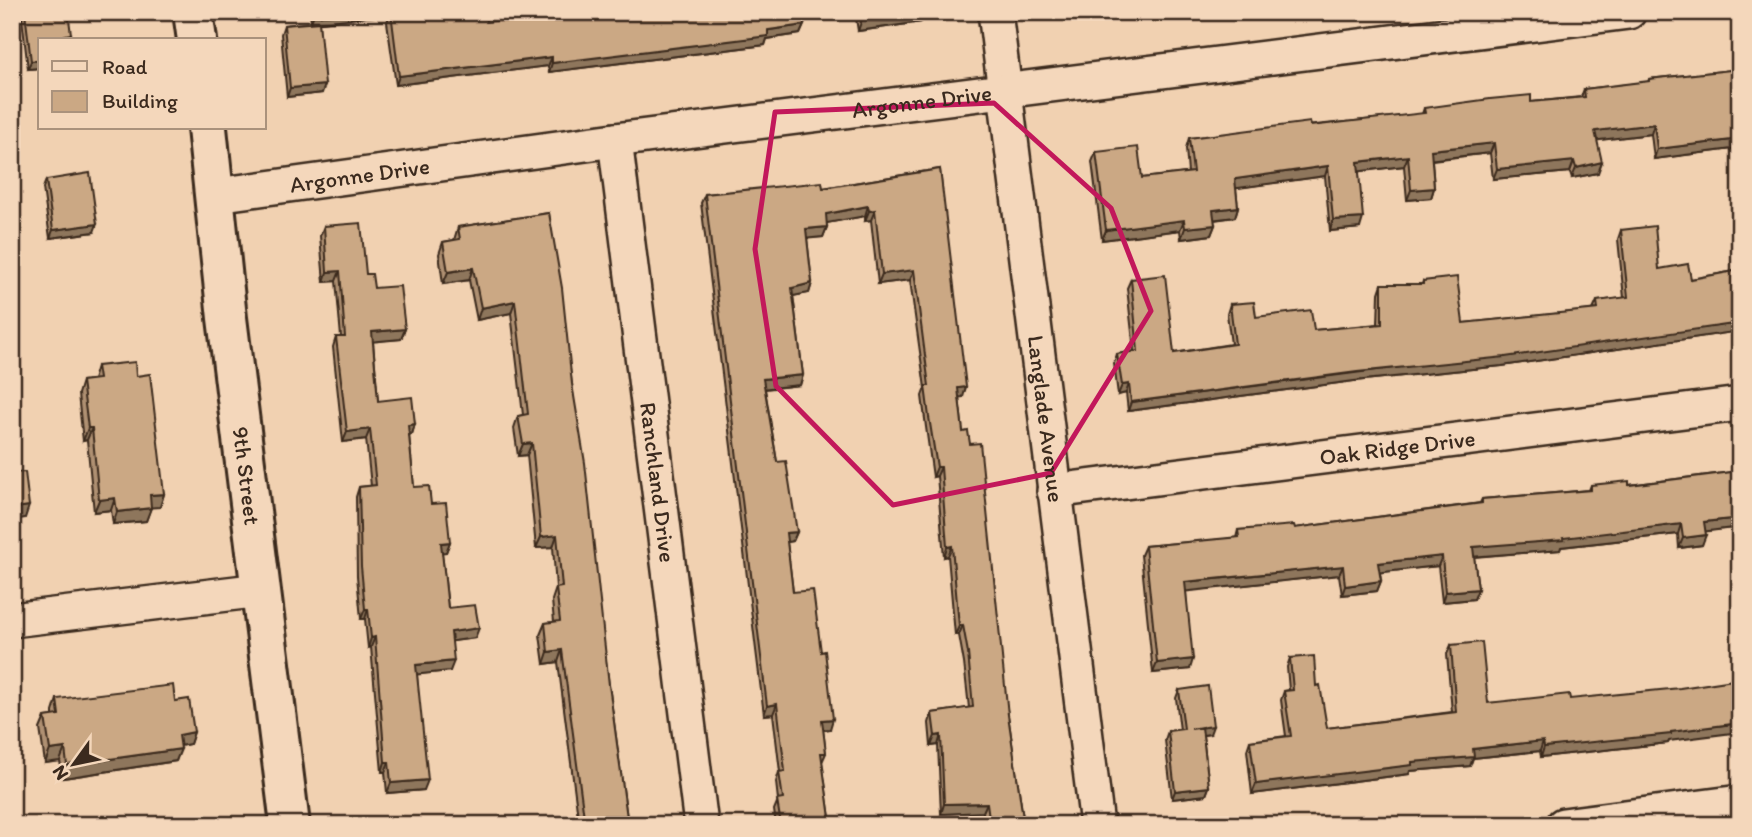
<svg xmlns="http://www.w3.org/2000/svg" width="1752" height="837" viewBox="0 0 1752 837" font-family="Itim,sans-serif">
  <style>
    .lines { fill: none; stroke-linecap: round; stroke-linejoin: round }
    .street-casing { stroke: #3b2a1e; stroke-width: 38 }
    .secondary-casing { stroke: #3b2a1e; stroke-width: 44 }
    .street { stroke: #f4d7bb; stroke-width: 33 }
    .secondary { stroke: #f4d7bb; stroke-width: 38 }
    .wall { fill: #af9072; stroke: #3b2a1e; stroke-width: 2 }
    .shaded-wall { fill: #8e765c; stroke: #3b2a1e; stroke-width: 2 }
    .building { fill: #cba884; stroke: #3b2a1e; stroke-width: 2 }
    .marked { fill: none; stroke: #c2185b; stroke-width: 5; stroke-linejoin: round }
    .labels { text-anchor: middle; dominant-baseline: central; stroke-width: 5; stroke-linejoin: round; paint-order: stroke }
    .street-label { font-size: 23px; fill: #3b2a1e; stroke: #f4d7bb }
  </style>
  <rect width="100%" height="100%" fill="#f1d1b1"/>
  <filter id="ink" filterUnits="userSpaceOnUse"><feTurbulence type="fractalNoise" baseFrequency=".0143" numOctaves="2"/><feDisplacementMap in="SourceGraphic" scale="14" xChannelSelector="R" yChannelSelector="G"/><feConvolveMatrix kernelMatrix="1 2 1 2 8 2 1 2 1" color-interpolation-filters="sRGB"/></filter>
  <g filter="url(#ink)">
    <g class="lines">
      <g class="street-casing">
        <g id="street">
          <path id="s1" d="M995 12 1097 825"/>
          <path id="s2" d="M615 140 701 825"/>
          <path id="s3" d="M216 195 615 140 1629 12"/>
          <path id="s4" d="M1054 491 1740 404"/>
          <path d="M12 620 261 590"/>
          <path d="M1563 825 1740 802"/>
        </g>
      </g>
      <g class="secondary-casing">
        <g id="secondary">
          <path d="M193 12 197 40"/>
          <path id="s5" d="M207 128 227 318 290 825"/>
        </g>
      </g>
      <use href="#street" class="street"/>
      <use href="#secondary" class="secondary"/>
    </g>
    <path class="wall" d="M24 12H68L40 40V68L28 69 22 19Z
      M310 12H385L384 15 319 22 322 93 287 97 281 34 284 25 311 22Z
      M391 12 486 22H533L804 25 800 34 767 39 765 45 549 72 548 66 396 85 387 22Z
      M855 12H925L921 22 858 31Z
      M1740 69V150V148L1654 159 1651 134 1597 140 1598 173 1572 178 1570 172 1493 179 1490 153 1432 160 1434 188 1431 198 1407 200 1404 166 1359 171 1360 228 1330 231 1325 176 1236 188 1238 207 1235 217 1214 220 1215 225 1211 235 1181 239 1180 230 1102 240 1092 162 1096 152 1142 178 1188 173 1186 148 1189 138 1422 114 1424 108 1531 102 1581 97 1584 89 1648 82 1649 79Z
      M940 169 963 397H959L963 432 1008 715 1024 825H985L983 812 941 814 938 745 931 746 929 723 932 713 969 708 964 663 959 635H955L948 556 944 557 937 476 933 477 926 427 922 396 925 388 910 280 878 284 871 220 865 221V216L826 223 827 227 823 237 807 238 812 283 809 293 793 296 803 375 800 385 765 389 777 462 797 532 793 541 787 542 793 592 830 729 823 730 826 753 822 762 831 825H776L774 810 778 800 776 782 779 772H780L773 714 764 715 701 203 705 194 823 188Z
      M46 180 94 232 50 238 43 188Z
      M549 213 572 384 609 685 628 825H579L558 662 544 664 540 635 545 623 554 622 552 600 556 588 553 547 536 548 527 455 518 456 514 428 518 416 523 415 511 313 477 320 469 280 443 284 439 254 443 242 454 240 458 227Z
      M324 226 366 274 374 288 405 329 401 339 373 341 378 401 415 424 412 434 409 435 414 487 431 504 450 542 446 552H442L448 608 475 638 452 641 450 671 417 674 424 790 387 793 385 772H382L371 647 368 648 365 619H361L357 576 356 497 359 487 371 486 366 439 343 442 333 347 336 337H341L336 281 324 282 320 236Z
      M1621 230 1659 269 1691 279 1740 270V331L1502 366 1354 381 1128 411 1126 393 1118 395 1114 363 1117 354 1134 351 1127 288 1131 279 1174 353 1231 344 1227 314 1230 304 1256 317 1314 330 1378 324 1379 293 1382 284H1422L1423 281 1463 323 1593 310 1597 301 1624 298 1618 239Z
      M97 366 136 376 164 494 160 507H151L146 521 113 524 111 510 94 512 87 440 83 441 78 394 82 381 93 380Z
      M1740 471V527L1705 531 1702 545 1679 548 1678 534 1561 547 1560 550 1474 557 1478 589 1474 599 1442 602 1438 566 1380 572 1381 581 1377 591 1342 595 1339 575 1186 591 1190 669 1153 673 1141 555 1145 546 1236 538 1238 530 1295 528 1480 503 1482 499 1589 490 1591 485H1629Z
      M1451 645 1488 703 1570 699 1669 741 1668 743 1541 757 1540 751 1473 758 1470 766 1410 771 1409 774 1252 794 1247 750 1250 741 1286 736 1281 700 1284 691 1289 690 1287 667 1290 658 1316 686 1327 728 1452 712 1447 654Z
      M1179 690 1210 734 1203 735 1209 787 1206 795 1172 799 1165 740 1168 731 1180 730 1176 698Z
      M57 699 175 701 194 732 190 744 180 746 176 761 63 778 60 761 45 763 40 729 45 717 53 716V712Z"/>
    <path class="shaded-wall" d="M353 12H385L384 15 311 23 313 16Z
      M906 12H925L921 22 858 31 862 19Z
      M804 25 800 34 767 39 765 45 549 72 552 63Z
      M71 34 69 40H63L65 35Z
      M552 57 548 66 396 85 399 76Z
      M40 60V68L28 69 31 61Z
      M325 85 322 93 287 97 290 88Z
      M1654 124 1651 134 1591 141 1595 131Z
      M1740 139V148L1654 159 1657 149Z
      M1494 143 1490 153 1427 160 1431 150Z
      M1408 156 1404 166 1354 172 1358 162Z
      M1574 161 1570 172 1493 179 1497 169Z
      M1602 162 1598 173 1572 178 1576 168Z
      M1328 166 1325 176 1231 189 1235 179Z
      M1434 188 1431 198 1407 200 1411 190Z
      M868 206 865 216 822 224 826 214Z
      M1238 207 1235 217 1210 220 1213 210Z
      M875 210 871 220 865 221 869 211Z
      M1363 218 1360 228 1330 231 1333 220Z
      M1184 220 1180 230 1102 240 1106 230Z
      M97 224 94 232 50 238 53 230Z
      M1215 225 1211 235 1181 239 1185 228Z
      M827 227 823 237 803 239 806 229Z
      M473 268 469 280 443 284 448 272Z
      M914 270 910 280 878 284 882 274Z
      M340 271 336 281 324 282 327 272Z
      M812 283 809 293 788 297 792 288Z
      M515 301 511 313 477 320 481 308Z
      M1740 323V331L1502 366 1354 381 1128 411 1131 402Z
      M405 329 401 339 369 342 372 332Z
      M803 375 800 385 760 389 763 379Z
      M1129 384 1126 393 1118 395 1122 385Z
      M966 387 963 397 954 398 958 388Z
      M415 424 412 434 405 435 408 425Z
      M88 428H92L87 440 83 441Z
      M370 429 366 439 343 442 347 432Z
      M532 443 527 455 518 456 523 444Z
      M937 467H941L937 476 933 477Z
      M164 494 160 507 145 508 150 495Z
      M115 498 111 510 94 512 99 500Z
      M29 506 25 518 12 520 15 508Z
      M151 508 146 521 113 524 117 512Z
      M1740 518V527L1701 532 1704 522Z
      M12 524H17L12 536Z
      M1681 524 1678 534 1561 547 1560 550 1470 557 1473 547Z
      M797 532 793 541 782 543 786 533Z
      M557 535 553 547 536 548 541 537Z
      M1706 535 1702 545 1679 548 1683 538Z
      M450 542 446 552 438 553 441 543Z
      M952 546 948 556 944 557 947 547Z
      M1442 556 1438 566 1375 573 1378 563Z
      M1343 566 1339 575 1181 592 1185 582Z
      M1381 581 1377 591 1342 595 1345 586Z
      M1478 589 1474 599 1442 602 1445 592Z
      M365 609H368L365 619H361Z
      M963 625 959 635H955L959 626Z
      M479 628 475 638 447 642 451 632Z
      M375 637 371 647 368 648 371 638Z
      M562 650 558 662 544 664 548 652Z
      M1193 659 1190 669 1153 673 1157 663Z
      M454 661 450 671 412 675 416 665Z
      M777 704 773 714 764 715 767 706Z
      M833 719 830 729 819 730 822 720Z
      M1740 723V732L1669 741 1668 743 1541 757 1544 747Z
      M1213 726 1210 734 1188 737 1191 729Z
      M194 732 190 744 174 747 179 735Z
      M941 735 938 745 931 746 935 736Z
      M1543 741 1540 751 1473 758 1470 766 1410 771 1409 774 1252 794 1256 784 1412 762 1473 749Z
      M65 748 60 761 45 763 50 750Z
      M181 749 176 761 63 778 67 765Z
      M385 762H389L385 772H382Z
      M428 780 424 790 387 793 391 783Z
      M1209 787 1206 795 1172 799 1175 791Z
      M987 803 983 812 941 814 944 804Z"/>
    <path class="building" d="M25 12H68L71 34 65 35 66 40H40V60L31 61Z
      M313 12H353L313 16Z
      M391 12H485L486 22 532 17 533 22 614 12H802L804 25 768 30V36L552 63V57L399 76Z
      M861 12H906L862 19Z
      M319 22 325 85 290 88 284 25Z
      M1740 69V139L1657 149 1654 124 1595 131 1602 162 1576 168 1574 161 1497 169 1494 143 1431 150 1434 188 1411 190 1408 156 1358 162 1363 218 1333 220 1328 166 1235 179 1238 207 1213 210 1215 225 1185 228 1184 220 1106 230 1096 152 1138 147 1142 178 1193 172 1189 138 1310 122 1311 126 1425 113 1424 108 1490 99 1531 95V102L1585 97 1584 89 1649 81V79Z
      M940 169 966 387 958 388 963 432 968 431 970 444 980 443 1008 715 1024 825H990L987 803 944 804 941 735 935 736 932 713 973 707 968 653 963 625 959 626 952 546 947 547 941 467H937L929 417 925 386H929L914 270 882 274 875 210 869 211 868 206 826 214 827 227 806 229 812 283 792 288 803 375 763 379 777 462 786 461 797 532 786 533 793 592 813 590 821 652 825 651 833 719 822 720 826 753H821L831 825H781L777 800 783 799 779 772 785 771 777 704 767 706 705 194 822 182 823 188Z
      M90 173 97 224 53 230 46 180Z
      M549 213 562 288 572 384 585 463 609 685 628 825H585L562 650 548 652 545 623 560 621 556 588 562 587 557 535 541 537 532 443 523 444 518 416 528 414 515 301 481 308 473 268 448 272 443 242 460 239 458 227Z
      M361 223 366 274H372L374 288 400 286 405 329 372 332 378 401 412 397 415 424 408 425 414 487 429 486 431 504 446 503 450 542 441 543 448 608 475 605 479 628 451 632 454 661 416 665 428 780 391 783 389 762H385L375 637 371 638 368 609H365L361 566 359 487 376 485 370 429 347 432 336 337H345L340 271 327 272 324 226Z
      M1655 226 1659 269 1688 264 1691 279 1740 270V323L1505 357 1357 372 1131 402 1129 384 1122 385 1117 354 1138 351 1131 279 1165 275 1174 353 1235 344 1230 304 1254 302 1256 317 1311 310 1314 330 1382 324V284H1423V281L1457 277 1463 323 1598 309 1597 301 1628 297 1621 230Z
      M135 362 136 376 150 374 164 494 150 495 151 508 117 512 115 498 99 500 92 428H88L82 381 99 379 97 366Z
      M1740 471V518L1704 522 1706 535 1683 538 1681 524 1563 538 1564 540 1473 547 1478 589 1445 592 1442 556 1378 563 1381 581 1345 586 1343 566 1185 582 1193 659 1157 663 1145 546 1239 537 1238 530 1294 525 1295 528 1482 503V499L1591 490V485L1629 481V485Z
      M25 472 29 506 15 508 17 524H12V473Z
      M1482 642 1488 703 1569 694 1570 699 1680 688 1740 679V723L1671 732V734L1544 747 1543 741 1473 749 1474 757 1412 762V765L1256 784 1250 741 1291 736 1284 691 1293 690 1290 658 1314 656 1316 686 1320 685 1327 728 1456 712 1451 645Z
      M173 685 175 701 189 699 194 732 179 735 181 749 67 765 65 748 50 750 45 717 59 715 57 699Z
      M1208 686 1213 726 1191 729 1202 727 1209 787 1175 791 1168 731 1184 729 1179 690Z"/>
  </g>
  <path class="marked" d="M994 103 1111 208 1151 311 1051 473 893 505 776 386 755 249 775 112Z"/>
  <g class="labels">
    <g class="street-label">
      <text stroke="none"><textPath href="#s3" startOffset="712">Argonne Drive</textPath></text>
      <text stroke="none"><textPath href="#s3" startOffset="145">Argonne Drive</textPath></text>
      <text stroke="none"><textPath href="#s1" startOffset="410">Langlade Avenue</textPath></text>
      <text stroke="none"><textPath href="#s4" startOffset="346">Oak Ridge Drive</textPath></text>
      <text stroke="none"><textPath href="#s5" startOffset="350">9th Street</textPath></text>
      <text stroke="none"><textPath href="#s2" startOffset="345">Ranchland Drive</textPath></text>
    </g>
  </g>
  <rect width="1752" height="837" fill="none" stroke="#f4d7bb" stroke-width="42"/>
  <rect x="21" y="21" width="1710" height="795" fill="none" stroke="#3b2a1e" stroke-width="2.5" filter="url(#ink)"/>
  <rect x="38" y="38" width="228" height="91" fill="#f4d7bb" stroke="#aa927c" stroke-width="2"/>
  <rect x="52" y="61" width="35" height="10" fill="#f4d7bb" stroke="#aa927c" stroke-width="2"/>
  <text x="102" y="74" font-size="21" fill="#3b2a1e">Road</text>
  <rect x="52" y="91" width="35" height="21" fill="#cba884" stroke="#aa927c" stroke-width="2"/>
  <text x="102" y="108" font-size="21" fill="#3b2a1e">Building</text>
  <g transform="translate(74 764) rotate(237)" stroke="#f4d7bb" stroke-width="5" paint-order="stroke">
  <path d="M0-5L12 26L0 18L-12 26Z" fill="#3b2a1e"/>
  <text y="-10" font-size="19" font-weight="bold" text-anchor="middle" fill="#3b2a1e">N</text>
  </g>
</svg>
